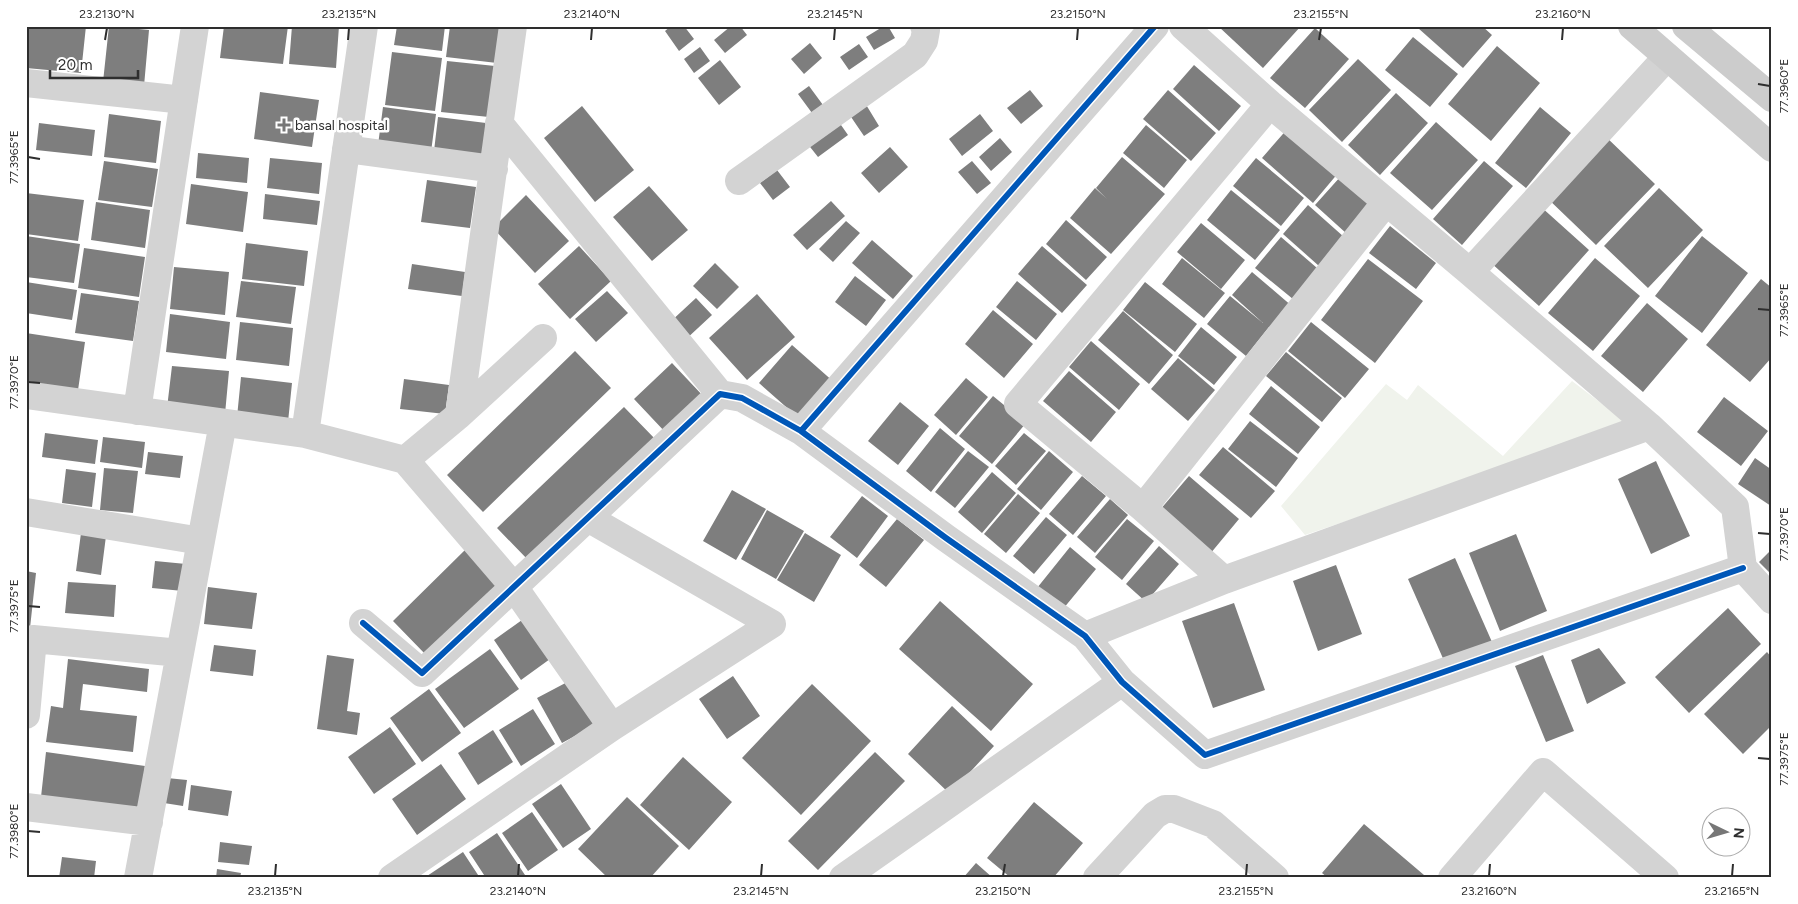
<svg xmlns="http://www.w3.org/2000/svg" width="1798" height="904" viewBox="0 0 1798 904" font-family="Figtree,sans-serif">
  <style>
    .green { fill: #f0f3ec }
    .building { fill: #7e7e7e }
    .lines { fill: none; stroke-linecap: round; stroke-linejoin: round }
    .minor { stroke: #d3d3d3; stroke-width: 28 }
    .secondary { stroke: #ccc; stroke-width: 28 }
    .cycleway-casing { stroke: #fff; stroke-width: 9 }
    .cycleway { stroke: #0057b8; stroke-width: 6 }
    .ticks { fill: none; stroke: #2e2e2e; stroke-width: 2 }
    .poi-dot { fill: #777; stroke: #fff; stroke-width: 2 }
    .labels { text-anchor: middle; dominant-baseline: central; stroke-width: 5; stroke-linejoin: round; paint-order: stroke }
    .poi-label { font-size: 14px; fill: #2e2e2e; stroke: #fff; text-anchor: start }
    .neatline { fill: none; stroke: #2e2e2e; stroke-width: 2 }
    .ticks-label { font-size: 12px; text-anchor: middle; fill: #2e2e2e }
  </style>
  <rect width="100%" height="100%" fill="#fff"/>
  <path class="green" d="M1572 381 1630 425 1305 535 1281 506 1386 384 1407 400 1418 385 1503 456Z"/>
  <path class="building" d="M26 26H86L81 73 26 68Z
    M109 26 149 30 144 86 103 82Z
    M224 26H288L283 64 220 58Z
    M292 26H339L336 68 289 64Z
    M397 26H445L442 51 394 45Z
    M450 26H501L497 63 446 57Z
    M671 26H684L694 39 679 51 665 31Z
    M731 26H740L747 35 725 53 714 40Z
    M884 26H888L895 38 874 50 866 37Z
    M1218 26H1301L1263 68Z
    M1419 26H1482L1492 35 1463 68 1418 28Z
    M1315 28 1349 59 1305 108 1270 78Z
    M1413 37 1458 74 1430 107 1385 70Z
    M810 43 822 58 804 74 791 59Z
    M859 44 868 57 849 70 840 57Z
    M1497 46 1540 83 1491 141 1448 104Z
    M700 47 710 61 694 73 684 59Z
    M392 52 442 58 435 111 385 105Z
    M1358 59 1391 90 1342 142 1309 110Z
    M720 60 741 87 719 105 698 78Z
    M447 61 495 66 489 117 441 112Z
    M1194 65 1241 106 1219 131 1173 89Z
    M809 86 823 105 812 113 798 94Z
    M1030 90 1043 106 1021 124 1007 108Z
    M1168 90 1216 133 1191 161 1143 119Z
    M260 92 319 100 312 147 254 139Z
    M1396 93 1428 123 1380 175 1348 145Z
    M865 103 879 126 864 136 849 114Z
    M582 106 634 170 595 202 544 138Z
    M383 107 436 114 431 152 378 145Z
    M1540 107 1571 133 1526 188 1495 163Z
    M109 114 161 121 156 163 104 157Z
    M980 114 993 131 962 156 949 139Z
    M834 115 848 135 818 157 803 138Z
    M438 117 486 123 482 157 434 151Z
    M1436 122 1478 160 1432 210 1390 173Z
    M39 123 95 130 92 156 36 150Z
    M1146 125 1187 160 1164 188 1123 153Z
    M1289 127 1339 172 1313 203 1262 158Z
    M1604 135 1655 184 1596 245 1545 196Z
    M1000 138 1012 152 991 171 979 157Z
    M890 147 908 167 879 193 861 173Z
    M198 153 249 158 247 183 196 178Z
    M1122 157 1165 194 1111 254 1070 218 1095 188 1107 199 1096 188Z
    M270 158 322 163 319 194 267 188Z
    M1256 158 1304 198 1281 226 1233 186Z
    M104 161 158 169 152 207 98 200Z
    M972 161 991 183 977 194 958 172Z
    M1484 161 1513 186 1462 245 1433 219Z
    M777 170 790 187 773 200 760 183Z
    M1341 176 1373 206 1347 234 1315 205Z
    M427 180 476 187 470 228 421 222Z
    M191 184 248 192 243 232 186 224Z
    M649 186 688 230 652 261 613 217Z
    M1659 188 1703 230 1648 288 1604 246Z
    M1231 190 1280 230 1255 260 1207 220Z
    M26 193 84 200 78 241 26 234Z
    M265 194 320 201 317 225 263 219Z
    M526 195 569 241 535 273 493 228Z
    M831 201 845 216 807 250 793 235Z
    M96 202 150 210 145 248 91 240Z
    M1308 205 1344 237 1319 266 1283 234Z
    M1540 206 1589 250 1539 306 1490 262Z
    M1066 220 1107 257 1086 280 1046 244Z
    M846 221 860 233 833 262 819 249Z
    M1201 223 1245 260 1221 289 1177 252Z
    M1390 226 1436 263 1416 289 1369 253Z
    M26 236 80 244 74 283 26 277Z
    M1702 236 1748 273 1702 333 1655 296Z
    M1281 237 1324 274 1299 304 1255 268Z
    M872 240 913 276 893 299 852 263Z
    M246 243 308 251 304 286 242 279Z
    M579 246 611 281 570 319 538 284Z
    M1042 246 1087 285 1062 313 1018 274Z
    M84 248 145 257 139 297 78 288Z
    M1182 258 1225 293 1204 318 1162 284Z
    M1595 258 1640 296 1593 351 1548 313Z
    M1368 259 1423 301 1375 363 1321 320Z
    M715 263 739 287 717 309 693 286Z
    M412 264 465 272 462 296 408 289Z
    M174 267 229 272 225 315 170 309Z
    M1252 272 1293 307 1273 331 1269 327 1246 356 1207 324 1230 296 1263 323 1232 295Z
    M855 276 886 300 866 326 835 302Z
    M1761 279 1772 288V357L1750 382 1706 345Z
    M241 281 296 287 291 324 236 317Z
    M1017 281 1057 314 1036 340 996 307Z
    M26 282 77 290 72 320 26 313Z
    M1145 282 1197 324 1175 352 1123 310Z
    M607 291 628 313 596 342 575 319Z
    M81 293 139 301 133 341 75 333Z
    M757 294 795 337 747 380 709 338Z
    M696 298 712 315 684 341 668 324Z
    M1647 303 1688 339 1643 392 1601 356Z
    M993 310 1033 344 1004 378 965 344Z
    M1123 311 1173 355 1149 384 1098 340Z
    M170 314 230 322 226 359 166 352Z
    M240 322 293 328 289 366 236 360Z
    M1311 322 1369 369 1345 398 1288 351Z
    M1201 327 1237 357 1214 385 1178 356Z
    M26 333 85 342 77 397 26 390Z
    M1091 341 1140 384 1119 410 1069 367Z
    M792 345 835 383 802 421 759 383Z
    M575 351 611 388 483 512 447 475Z
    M1286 352 1342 398 1322 422 1266 376Z
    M1178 358 1215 390 1188 421 1151 389Z
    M672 363 705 398 667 434 634 399Z
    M172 366 229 371 225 414 167 408Z
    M1069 371 1116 412 1091 442 1043 401Z
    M241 377 292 383 288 422 237 417Z
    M966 378 988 397 956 435 934 415Z
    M404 379 449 385 445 414 400 409Z
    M1271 386 1320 427 1298 454 1249 414Z
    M993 396 1026 423 992 464 959 436Z
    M1724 397 1768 431 1741 466 1697 432Z
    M900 402 929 426 898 465 868 441Z
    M624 407 657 441 530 562 497 528Z
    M1250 421 1298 458 1276 487 1228 449Z
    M940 428 965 449 931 492 906 471Z
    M45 433 98 440 95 464 42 457Z
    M1024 433 1046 451 1016 485 995 466Z
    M103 437 145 442 142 468 100 462Z
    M1223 447 1275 491 1251 518 1199 475Z
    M968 451 989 467 955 508 935 492Z
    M1049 451 1073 472 1041 510 1017 489Z
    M148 452 183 456 180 478 145 474Z
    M1755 458 1772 470 1771 506 1738 484Z
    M1656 461 1690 536 1651 554 1618 479Z
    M104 468 138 471 133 513 100 510Z
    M66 469 96 473 92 507 62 503Z
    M992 472 1016 493 982 533 958 512Z
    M1082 476 1106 496 1073 535 1049 514Z
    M1189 476 1239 519 1210 554 1159 511Z
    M732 490 766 509 736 560 703 541Z
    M1018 494 1040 513 1006 553 984 534Z
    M862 496 888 516 857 558 830 537Z
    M1110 499 1128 515 1095 553 1077 537Z
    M767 510 804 531 776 579 741 559Z
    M1046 517 1067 535 1034 574 1013 556Z
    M897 519 924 540 886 587 859 565Z
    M1127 519 1154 541 1122 580 1095 557Z
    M81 533 106 536 101 575 76 571Z
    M805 533 841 555 814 602 777 580Z
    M1516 534 1547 611 1500 631 1469 553Z
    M1159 546 1179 564 1146 602 1126 584Z
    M1070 547 1096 569 1063 609 1037 588Z
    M466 549 501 584 427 656 393 621Z
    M1772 549V575L1759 562Z
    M1455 558 1492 642 1445 663 1408 579Z
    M155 561 186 564 183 591 152 588Z
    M1336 565 1362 634 1318 651 1293 581Z
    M26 571 36 573 30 628 26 627Z
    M68 582 116 585 114 617 65 613Z
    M208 587 257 593 252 629 204 624Z
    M940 601 1033 684 991 731 899 649Z
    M1234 603 1265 690 1213 708 1182 621Z
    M1728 608 1761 644 1689 713 1655 677Z
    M522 620 550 659 521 680 494 640Z
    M214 645 256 650 253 676 210 671Z
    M1599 648 1626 683 1587 704 1571 660Z
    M490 649 519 689 464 728 435 689Z
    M1767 652 1772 658V725L1743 754 1704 714Z
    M327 655 354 659 347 711 360 713 357 735 317 729Z
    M1543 655 1574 731 1546 742 1515 666Z
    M68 659 149 669 147 692 83 684 80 710 137 716 133 752 46 742 51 706 63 708Z
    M733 676 760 716 727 739 699 699Z
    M573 679 597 724 562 743 537 698Z
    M812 684 871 741 801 815 742 758Z
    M429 689 461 733 422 762 390 718Z
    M952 706 994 746 950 794 908 754Z
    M533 709 555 744 521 766 499 730Z
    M390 727 416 764 374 794 348 757Z
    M493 730 513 762 478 785 458 753Z
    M46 752 145 766 139 810 41 797Z
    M875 752 905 781 818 870 788 841Z
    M683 757 732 802 689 850 640 805Z
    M441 764 466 799 417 835 392 799Z
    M167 778 187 780 183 806 164 803Z
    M561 784 591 829 563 848 532 804Z
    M191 785 232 791 228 816 188 810Z
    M627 797 679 846 650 878H608L578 849Z
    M1034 802 1083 843 1053 878H1011L987 858Z
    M532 812 558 850 528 871 502 833Z
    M1364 824 1424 875 1421 878H1328L1322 873Z
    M497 833 527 878H486L469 852Z
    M220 842 252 846 249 865 218 862Z
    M463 852 480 878H429L427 876Z
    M62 857 96 861 94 878H59Z
    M976 863 993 878H963Z
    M217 869 241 873 240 878H216Z"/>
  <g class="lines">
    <path class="minor" d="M1183 26 1270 104 1470 272 1649 426 1735 507 1743 568 1772 600
      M26 83 184 100
      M499 123 720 394
      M346 149 494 169
      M739 181 915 55 924 41 926 30 924 26
      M1470 272 1667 57
      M26 395 305 434 405 460 514 587 612 727
      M137 411 195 26
      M459 415 513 26
      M801 431 946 538 1085 636 1122 682 1205 755 1743 568
      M305 434 364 26
      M405 460 459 415 543 338
      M1143 508 1386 202
      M26 512 201 541
      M1224 580 1143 508 1018 404 1270 104
      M363 623 422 673 720 394 742 398 801 431 1155 26
      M1085 636 1224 580 1649 426
      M26 715 33 639 180 653
      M26 807 149 822
      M138 878 223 423
      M392 878 612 727 772 624 588 518
      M843 878 1122 682
      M1097 878 1155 815 1165 809H1174L1213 824 1275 878
      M1452 878 1543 772 1665 878"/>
    <path class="secondary" d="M1632 26 1772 148
      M1686 26 1772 98"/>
    <g class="cycleway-casing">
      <path id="cycleway" d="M801 431 946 538 1085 636 1122 682 1205 755 1743 568
        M363 623 422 673 720 394 742 398 801 431 1155 26"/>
    </g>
    <use href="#cycleway" class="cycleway"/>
  </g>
  <path class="ticks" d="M105 40 107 28M348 40 349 28M591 40 592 28M834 40 835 28M1077 40 1078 28M1319 40 1321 28M1562 40 1563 28M1758 84 1770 86M28 157 40 159M1758 309 1770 310M28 382 40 383M1758 533 1770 534M28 606 40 607M1758 758 1770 759M28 831 40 832M275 876 276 864M518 876 519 864M761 876 762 864M1003 876 1005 864M1246 876 1247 864M1489 876 1490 864M1732 876 1733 864"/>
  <path class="poi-dot" d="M281.5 117.5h5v5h5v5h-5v5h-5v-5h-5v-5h5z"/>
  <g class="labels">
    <g class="poi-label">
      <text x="295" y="125">bansal hospital</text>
    </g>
  </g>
  <rect width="1798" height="904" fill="none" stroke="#ffffff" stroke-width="55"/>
  <g transform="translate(1726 832) rotate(95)"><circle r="24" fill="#ffffff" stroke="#ababab"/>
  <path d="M0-4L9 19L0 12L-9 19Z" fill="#777777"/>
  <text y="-8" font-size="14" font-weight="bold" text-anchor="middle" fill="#2e2e2e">N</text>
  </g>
  <path d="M50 70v8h88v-8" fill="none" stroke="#2e2e2e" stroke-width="2.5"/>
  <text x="58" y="70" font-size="15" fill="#2e2e2e" stroke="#ffffff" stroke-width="4" paint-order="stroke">20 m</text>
  <rect x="28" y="28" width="1742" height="848" class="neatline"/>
  <g class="ticks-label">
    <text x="107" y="18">23.2130°N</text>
    <text x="349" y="18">23.2135°N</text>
    <text x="592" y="18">23.2140°N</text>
    <text x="835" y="18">23.2145°N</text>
    <text x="1078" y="18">23.2150°N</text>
    <text x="1321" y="18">23.2155°N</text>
    <text x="1563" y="18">23.2160°N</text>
    <text transform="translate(1784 86) rotate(-90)" y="4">77.3960°E</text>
    <text transform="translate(14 157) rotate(-90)" y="4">77.3965°E</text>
    <text transform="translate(1784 310) rotate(-90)" y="4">77.3965°E</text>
    <text transform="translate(14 382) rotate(-90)" y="4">77.3970°E</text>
    <text transform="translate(1784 534) rotate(-90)" y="4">77.3970°E</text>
    <text transform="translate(14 606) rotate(-90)" y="4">77.3975°E</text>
    <text transform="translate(1784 759) rotate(-90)" y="4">77.3975°E</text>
    <text transform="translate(14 831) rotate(-90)" y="4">77.3980°E</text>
    <text x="275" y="895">23.2135°N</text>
    <text x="518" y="895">23.2140°N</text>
    <text x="761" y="895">23.2145°N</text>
    <text x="1003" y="895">23.2150°N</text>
    <text x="1246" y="895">23.2155°N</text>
    <text x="1489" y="895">23.2160°N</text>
    <text x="1732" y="895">23.2165°N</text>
  </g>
</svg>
